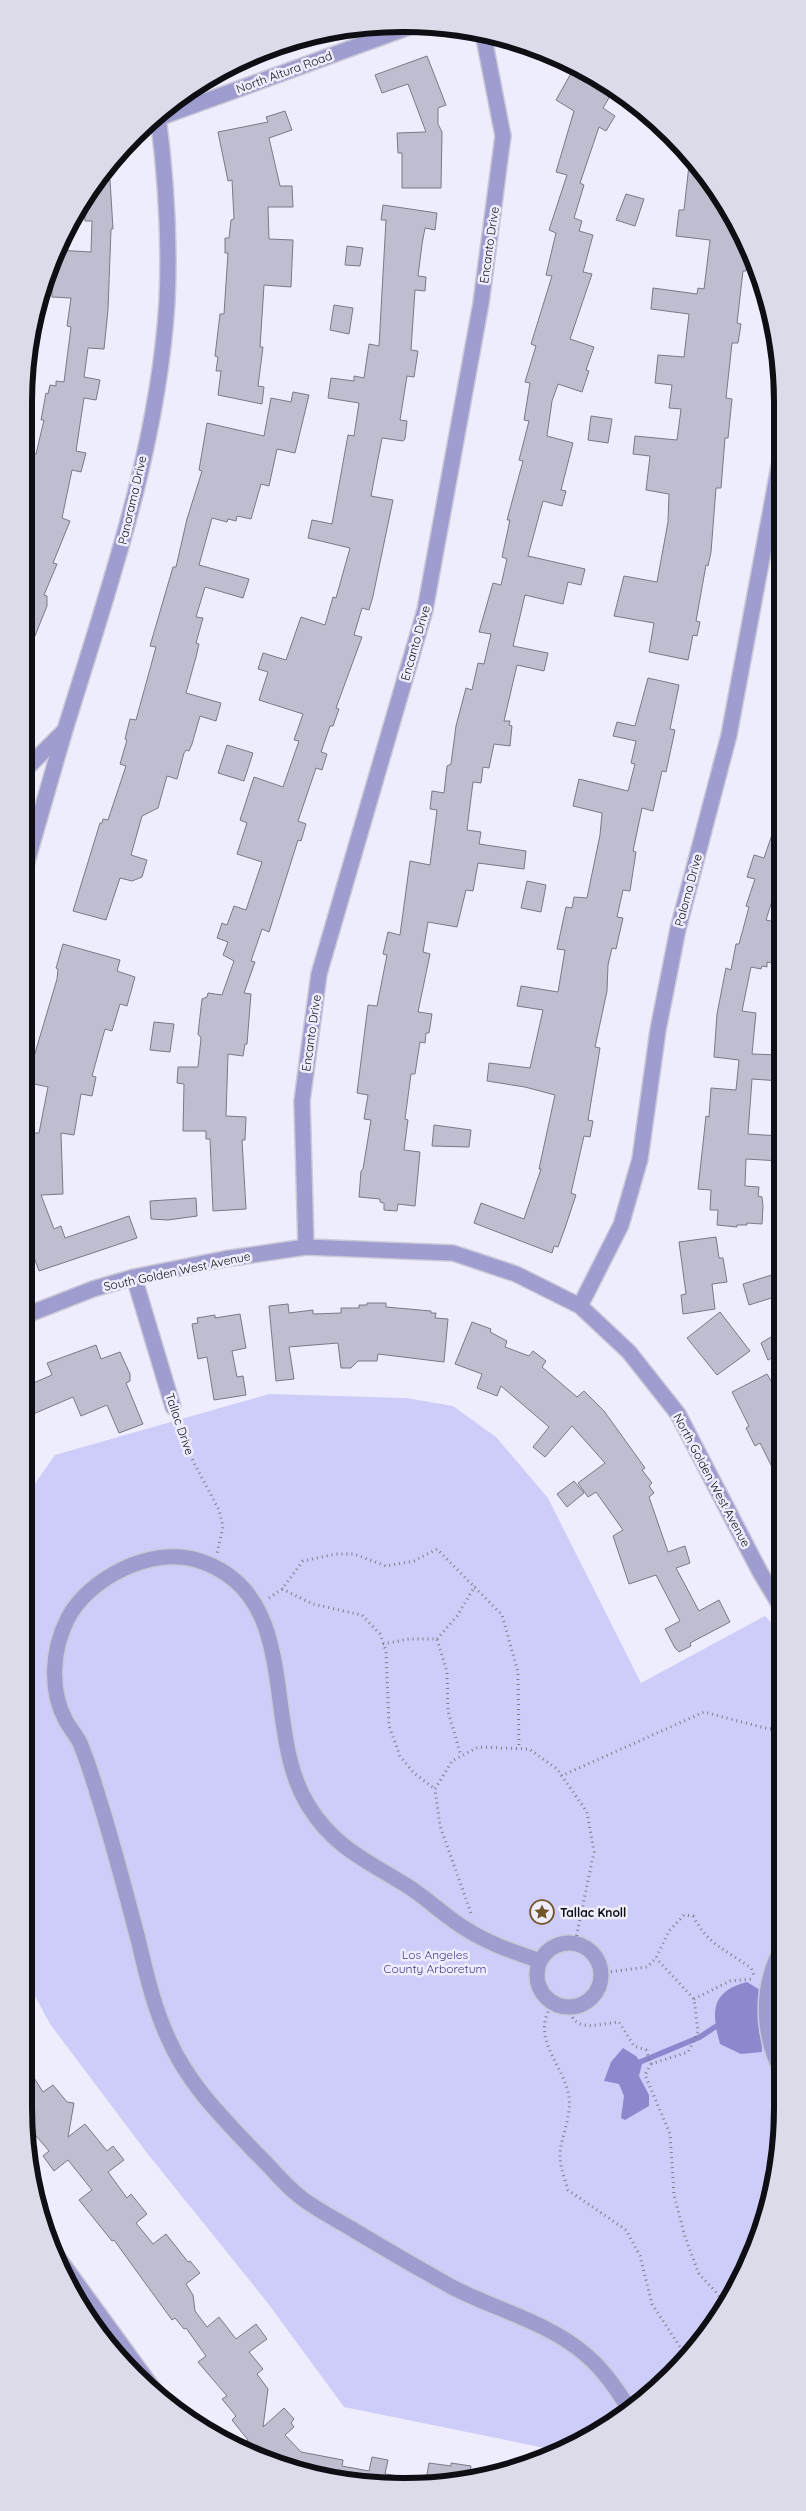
<svg xmlns="http://www.w3.org/2000/svg" width="806" height="2511" viewBox="0 0 806 2511" font-family="Quicksand,sans-serif">
  <style>
    .green { fill: #cecdf9 }
    .water { fill: #8d88cd }
    .lines { fill: none; stroke-linecap: round; stroke-linejoin: round }
    .stream { stroke: #8d88cd; stroke-width: 5.5 }
    .building { fill: #bebed0; stroke: #7a798a }
    .street-casing { stroke: #cac9d8; stroke-width: 18 }
    .path { stroke: #7e7e89; stroke-width: 3; stroke-dasharray: 1 4; stroke-linecap: butt }
    .street { stroke: #9f9dcf; stroke-width: 15 }
    .labels { text-anchor: middle; dominant-baseline: central; stroke-width: 5; stroke-linejoin: round; paint-order: stroke }
    .street-label { font-size: 12px; fill: #0e0e14; stroke: #eeedfd }
    .poi-label { font-size: 12px; font-weight: bold; fill: #0e0e14; stroke: #eeedfd; text-anchor: start }
    .park-label { font-size: 12px; fill: #473a8d; stroke: #eeedfd }
    .rim { fill: none; stroke: #0e0e14; stroke-width: 6 }
  </style>
  <rect width="100%" height="100%" fill="#eeedfd"/>
  <path class="green" d="M269 1394 406 1398 453 1406 496 1437 548 1498 641 1683 765 1616 781 1633 782 2108 775 2182 753 2253 718 2319 671 2376 614 2423 555 2450 344 2407 267 2302 147 2153 50 2024 24 1976V1499L55 1455Z"/>
  <path class="water" d="M747 1982 760 1990 762 2052 741 2054 720 2044C711 2012 711 1991 747 1982Z
    M782 1984V2012L778 2011 774 2004V1987Z
    M623 2048 636 2056 642 2064 639 2076 649 2095V2106L625 2120 621 2118 624 2096 619 2084 604 2081 611 2062Z"/>
  <g class="lines">
    <path class="stream" d="M640 2062 700 2037 715 2027"/>
  </g>
  <path class="building" d="M427 56 446 105 438 108V124L442 132 441 188H402V153H398L397 133 426 132 408 84 382 93 375 75Z
    M574 68 597 78 593 86 610 96 603 108 615 116 606 131 599 127 580 183 584 185 574 218 582 221 579 231 593 235 583 272 592 274 570 339 594 347 586 370 589 371 582 392 558 384 552 401 547 436 573 443 561 490 566 491 562 506 543 501 528 556 585 569 581 585 568 582 563 604 525 595 513 646 548 653 544 671 517 665 504 721H510L509 725 512 726 510 746 494 744 489 768 483 767 481 783 473 782 467 830 481 832 479 844 526 851 524 869 478 863 473 891 466 890 457 927 428 922 423 952 430 954 418 1012 432 1014 429 1033H426L425 1043 420 1042 415 1074H411L405 1119 408 1120 404 1150 420 1152 415 1206 398 1204 397 1211 384 1210V1203L380 1202V1199L359 1197 361 1171 363 1169 371 1120 364 1119 368 1095 357 1093 368 1005 377 1006 387 955 383 954 388 932 400 935 410 861 430 865 437 810 430 809 432 791 444 793 447 766 451 764 456 726 466 688 472 690 478 663 484 664 491 634 479 632 493 583 501 585 507 559 502 557 510 520H507L523 461 519 460 529 421 524 420 530 383 525 382 536 346 531 344 552 276 546 275 556 233 549 230 567 175 556 172 574 111 556 100Z
    M285 111 292 130 269 138 280 186H292L293 207H268L269 239 293 240 291 287 264 285 260 347H263L258 386 264 387 262 404 218 395 221 371H216L218 357 215 356 220 314H224L228 253H225V238H229L231 220 234 219 232 180 228 181 218 132 268 122 266 117Z
    M690 156 743 236 748 252 746 271H743L737 323 741 324 738 343H732L726 398 732 399 728 438H725L721 488H716L711 552 708 566 706 565 696 621 700 622 697 636 693 635 688 660 649 652 654 623 614 616 624 576 657 582 668 522 669 494 646 490 650 456 633 454 635 436 677 440 681 409 669 408 672 385 655 383 658 355 684 357 689 314 651 309 653 288 697 294 698 288 704 289 710 240 676 236 679 210H684Z
    M110 180 113 229H111L108 310 104 349 88 348 84 377 100 380 96 400 84 398 76 451 86 453 81 472 72 470 62 518 70 521 53 563 57 564 44 595 47 596V606L24 663V584L30 568 24 565V478L26 479 32 454H36L44 420H41L46 393 48 394 50 385 56 386V381L64 382 71 327 67 326 71 298 52 297V277H47L57 250 91 252 92 221H85L84 199 97 181Z
    M626 194 644 199 635 226 616 220Z
    M383 205 437 213 435 230 425 228 422 244 418 276 426 277 425 291 415 290 411 350 418 351 414 377 407 376 400 420 407 421 405 439 403 441 382 438 371 496 393 500 373 596 369 610 362 608 354 635 362 637 336 708 339 709 333 726H330L321 752 327 754 322 770 316 768 298 821 306 824 301 841 298 840 269 932 262 929 251 961 255 962 244 993 251 994 247 1044H245L243 1056 228 1054 226 1116 246 1117 245 1140H242L246 1209 213 1211 210 1139H206V1131H183L184 1084 177 1083 178 1067H198L201 1038 198 1034 202 999 207 997 208 993 222 995 234 961 223 955 228 942 217 938 222 923 227 925 234 906 246 910 262 862 237 854 247 823 240 820 254 777 283 787 299 741 294 740 303 714 259 700 268 672 258 669 263 653 286 660 301 617 325 625 333 597 336 598 350 548 308 538 312 520 332 524 348 435 354 436 359 403 328 398 331 378 354 381V376L364 378 369 344 379 346 386 220H381Z
    M347 246 363 248 360 266 345 265Z
    M334 305 353 308 349 334 330 330Z
    M293 392 309 395 295 453 277 449 269 486 261 484 251 519 237 516 236 521 228 519 227 522 212 518 199 565 249 579 243 598 205 587 196 617 203 618 196 643 199 644 196 657 186 693 221 703 216 721 200 716 192 744 189 751 186 750 184 753 177 779 167 776 158 808 142 816 131 855 147 860 142 877 132 881 120 878 106 920 73 911 100 823H102L103 819 108 820 126 766 120 764 127 740 125 739 130 719 136 720 156 647 150 646 173 567H176L187 519 202 471 199 470 207 423 264 436 271 398 291 402Z
    M591 416 612 419 608 443 588 440Z
    M648 678 679 685 670 729 675 730 666 772 662 771 653 811 642 808 633 851 636 852 630 891 623 890 617 917 623 918 616 949 612 948 608 965 607 991 595 1047 600 1048 588 1120 593 1121 590 1137 584 1136 571 1193 576 1195 565 1228 558 1247 554 1246 552 1253 474 1223 481 1203 524 1219 541 1169H539L555 1095 525 1087 487 1081 489 1063 530 1068 543 1010 517 1006 521 986 558 992 565 950 557 949 566 907 572 908 574 897 587 898 600 835 602 813 573 806 579 779 628 791 635 764 631 763 636 741 613 736 617 722 635 726Z
    M227 745 253 753 244 781 218 773Z
    M777 820H780V889L776 888 766 920 780 923V965L767 962V967L762 966 761 969 751 967 742 1011 756 1013 752 1054 780 1055V1081L752 1079 748 1134 780 1136V1161L746 1159 745 1186 759 1187 758 1196 762 1197 763 1206 762 1224 747 1223V1225H737V1227L717 1225 718 1210H710L711 1190 698 1189 706 1116 709 1117 711 1088 736 1090 739 1060 714 1057 717 1014 726 968 731 970 736 944H739L749 907 746 906 755 879 747 877 754 855 764 858Z
    M527 881 546 885 541 912 521 908Z
    M63 944 120 960 117 971 135 977 127 1006 120 1004 112 1031 105 1029 92 1076 96 1077 92 1096 81 1094 74 1135 61 1133 63 1194 41 1195 54 1229 61 1226 65 1238 129 1216 137 1238 39 1271 24 1229V1133H39L48 1087 25 1082 29 1060H33L57 979 58 969 56 968Z
    M154 1022 174 1024 170 1052 150 1050Z
    M434 1125 471 1130 469 1147 432 1146Z
    M196 1198 197 1216 168 1220 151 1219 150 1201Z
    M716 1237 719 1258H723L727 1282 712 1284 715 1309 683 1314 681 1295 686 1294 679 1242Z
    M781 1272V1295L749 1305 743 1284Z
    M367 1303H386V1307L431 1311V1313H436L435 1318 448 1319 444 1362 378 1354 377 1361H358L351 1368H341L338 1343 289 1347 294 1379 276 1381 269 1306 288 1304 289 1313 313 1310V1314L341 1313V1308H359V1305H367Z
    M720 1312 750 1351 717 1375 687 1338Z
    M240 1314 246 1348 232 1351 237 1377 243 1376 246 1395 214 1400 207 1357 198 1359 192 1324 198 1323 197 1318 215 1315V1318Z
    M472 1322 491 1329 490 1332 507 1341 505 1347 529 1356 533 1351 546 1361 542 1367 577 1397 584 1391 604 1411 645 1468 642 1470 652 1483 649 1486 654 1493 649 1497 668 1552 685 1546 690 1563 676 1568 699 1611 719 1600 730 1622 690 1643 691 1646 679 1652 675 1648 665 1629 680 1621 656 1575 629 1584 613 1536 623 1530 596 1492 588 1497 578 1483 605 1463 572 1426 545 1457 533 1447 549 1427 501 1386 497 1396 477 1388 482 1374 455 1364Z
    M781 1331V1353L768 1360 761 1343Z
    M96 1345 101 1359 120 1352 130 1374V1381L126 1383 143 1424 119 1433 107 1405 81 1416 73 1397 24 1418V1387L52 1375 47 1363Z
    M767 1374 781 1398V1485L760 1443 755 1446 746 1428 749 1426 732 1392Z
    M574 1481 584 1493 567 1507 557 1494Z
    M24 2062 43 2092 53 2085 67 2102 74 2103 68 2137 85 2124 107 2151 113 2146 124 2160 108 2172 127 2198 131 2194 147 2214 136 2223 153 2244 166 2234 188 2262 190 2261 200 2273 186 2284 193 2295 195 2311 207 2327 219 2317 236 2339 256 2324 267 2339 249 2352 263 2369 257 2374 268 2389 263 2427 284 2408 294 2419 291 2423 294 2427 285 2435 301 2452 343 2460 342 2466 369 2471 372 2457 388 2460 385 2474 405 2477 404 2486 354 2484 238 2449V2445H248L246 2443 248 2440 232 2420 236 2416 222 2399 227 2396 198 2362 206 2356 186 2328 184 2329 175 2318 172 2320 114 2240 112 2241 79 2200 92 2190 68 2160 54 2171 43 2156 49 2151 31 2130 26 2133Z
    M429 2463 451 2466V2463L471 2466 469 2480 425 2486Z"/>
  <g class="lines">
    <g class="street-casing">
      <path id="street" d="M153 120 415 25
        M24 771 64 731
        M24 872C38 824 51 777 65 730 108 590 158 449 167 302 170 240 166 178 158 116
        M306 1247 302 1101 319 974 425 610 481 303 503 136 483 33
        M134 1277 173 1407
        M580 1306 621 1225 640 1159 658 1030 678 929 729 735 779 466
        M24 1316 93 1289 134 1277 224 1259 306 1247 453 1253 516 1274 580 1306 629 1352 678 1414 760 1572 781 1607
        M537 1975a32 32 0 1 1 64 0a32 32 0 1 1-64 0Z
        M782 1948C761 1986 761 2033 782 2072
        M540 1961C515 1952 489 1944 466 1929 446 1917 429 1900 409 1887 368 1861 334 1848 308 1805 260 1728 305 1593 197 1560 152 1546 89 1578 68 1618 52 1649 49 1690 66 1721 70 1728 76 1735 80 1743 88 1762 94 1782 100 1802 114 1847 126 1893 138 1939 146 1973 154 2008 169 2040 189 2085 222 2117 255 2152 270 2166 283 2183 299 2196 315 2209 334 2218 352 2229 385 2249 418 2268 452 2287 494 2309 550 2323 586 2355 604 2370 617 2390 630 2410
        M51 2248 160 2398"/>
    </g>
    <path class="path" d="M178 1422 193 1461 219 1510 223 1527 217 1553
      M282 1589 313 1604 362 1615 380 1634 386 1651 389 1726 400 1756 414 1773 435 1789
      M269 1598 282 1589 303 1561 336 1554H354L386 1566 414 1561 437 1549 502 1615 518 1672 519 1749
      M437 1639 457 1616 475 1586
      M383 1644 409 1639H437L447 1672 448 1711 461 1756
      M561 1776 704 1712 769 1729 782 1728
      M471 1913 440 1826 435 1789 452 1761 478 1747 529 1749 557 1769 587 1812 594 1852 575 1943
      M601 1973 647 1967 656 1958 669 1931 684 1915 693 1916C709 1946 725 1949 751 1968L754 1975
      M694 1999 730 1981 754 1979
      M553 2003C531 2035 557 2057 567 2088 575 2114 560 2135 560 2156 560 2167 565 2180 568 2190L626 2230 640 2256 652 2304 680 2347 690 2353
      M569 2008C574 2035 601 2023 619 2022L634 2046 646 2050 651 2064 645 2075 670 2134 674 2195 685 2237 699 2274 717 2293 725 2307
      M651 2064 688 2052 698 2032 694 1999 656 1958"/>
    <use href="#street" class="street"/>
  </g>
  <defs>
    <g id="sight-ring" transform="scale(1.25)"><circle r="9.5" fill="#eeedfd" stroke="#725528" stroke-width="1.5"/><path d="M0-6L1.8-2.2L6-1.7L2.9 1.2L3.7 5.4L0 3.3L-3.7 5.4L-2.9 1.2L-6-1.7L-1.8-2.2Z" fill="#725528"/></g>
  </defs>
  <g fill-rule="evenodd">
    <use href="#sight-ring" x="542" y="1912"/>
  </g>
  <g class="labels">
    <g class="street-label">
      <text transform="translate(284 72) rotate(-20)">North Altura Road</text>
      <text transform="translate(489 245) rotate(-82)">Encanto Drive</text>
      <text transform="translate(132 500) rotate(-77)">Panorama Drive</text>
      <text transform="translate(415 643) rotate(-74)">Encanto Drive</text>
      <text transform="translate(688 890) rotate(-75)">Paloma Drive</text>
      <text transform="translate(311 1033) rotate(-82)">Encanto Drive</text>
      <text transform="translate(177 1271) rotate(-12)">South Golden West Avenue</text>
      <text transform="translate(180 1424) rotate(71)">Tallac Drive</text>
      <text transform="translate(712 1480) rotate(62)">North Golden West Avenue</text>
    </g>
    <g class="poi-label">
      <text x="560" y="1912">Tallac Knoll</text>
    </g>
    <g class="park-label">
      <text x="435" y="1954">Los Angeles<tspan x="435" dy="14">County Arboretum</tspan></text>
    </g>
  </g>
  <path d="M0 0H806V2511H0ZM402 32H404A370 370 0 0 1 774 402V2108A370 370 0 0 1 404 2478H402A370 370 0 0 1 32 2108V402A370 370 0 0 1 402 32Z" fill="#dcdbea" fill-rule="evenodd"/>
  <path class="rim" d="M402 32H404A370 370 0 0 1 774 402V2108A370 370 0 0 1 404 2478H402A370 370 0 0 1 32 2108V402A370 370 0 0 1 402 32Z"/>
</svg>
